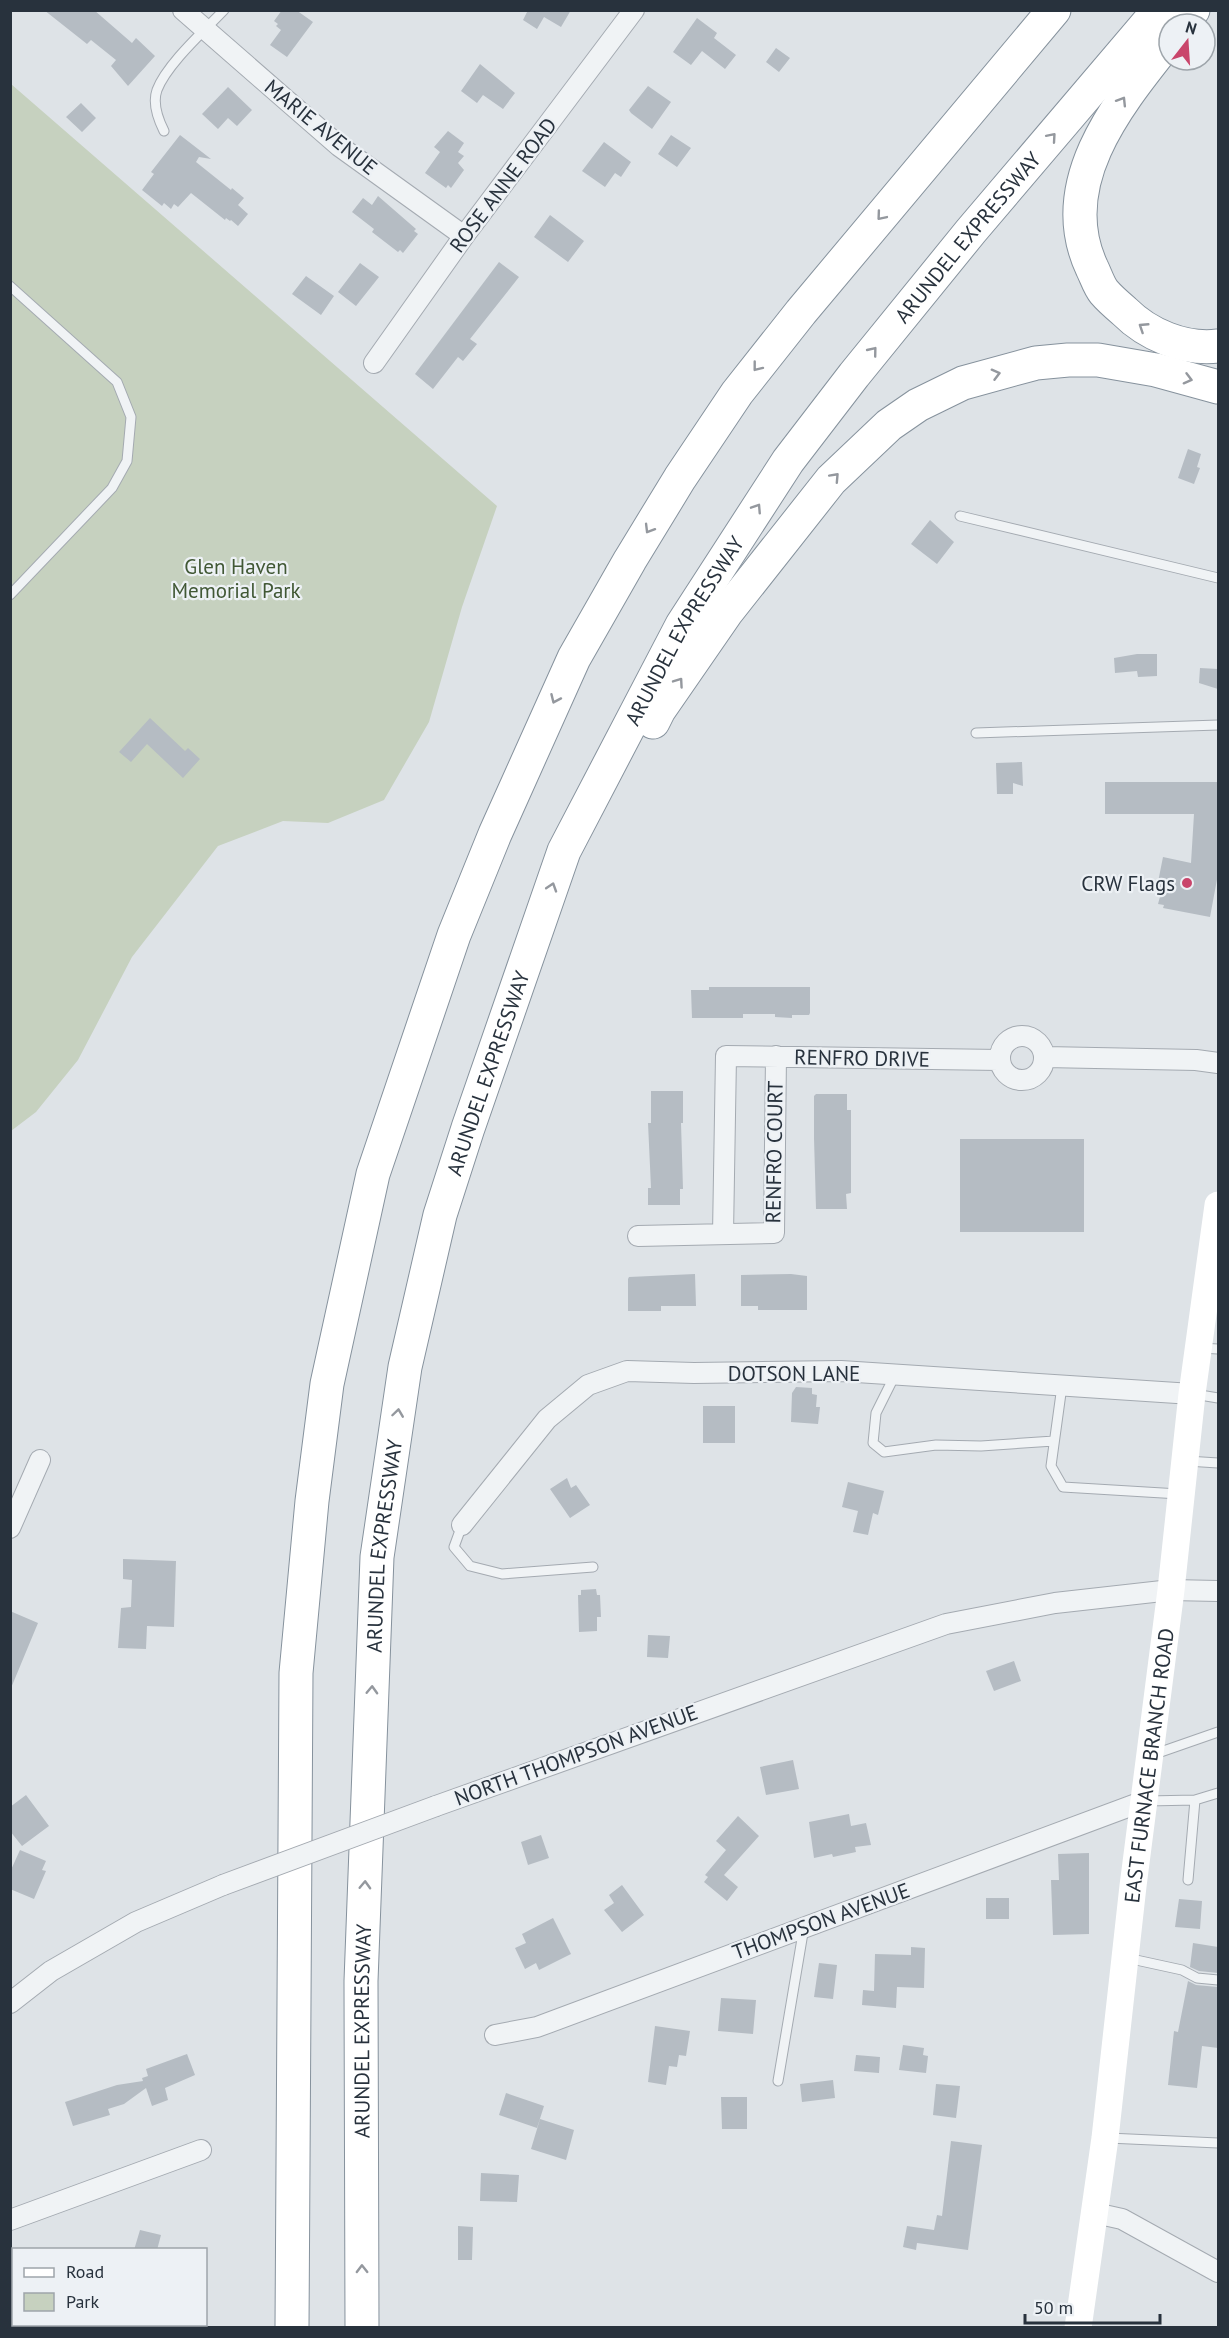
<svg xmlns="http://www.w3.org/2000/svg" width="1229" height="2338" viewBox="0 0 1229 2338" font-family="'PT Sans',sans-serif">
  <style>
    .green { fill: #c6d1bf }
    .building { fill: #b5bcc3 }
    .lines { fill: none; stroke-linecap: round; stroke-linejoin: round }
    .lane-casing { stroke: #a4aab1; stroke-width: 11 }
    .street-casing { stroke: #a4aab1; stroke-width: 22 }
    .highway-casing { stroke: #86929d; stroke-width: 35 }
    .lane { stroke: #f0f3f5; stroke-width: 9 }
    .street { stroke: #f0f3f5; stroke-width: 20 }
    .secondary { stroke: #fff; stroke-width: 27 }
    .highway { stroke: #fff; stroke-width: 33 }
    .street-bridge-casing { stroke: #a4aab1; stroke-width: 22; stroke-linecap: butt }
    .street-bridge { stroke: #f0f3f5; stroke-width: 20 }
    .oneway { stroke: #94989e }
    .poi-dot { fill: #c9456b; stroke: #edf1f5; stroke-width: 2 }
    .labels { text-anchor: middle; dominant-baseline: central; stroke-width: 4.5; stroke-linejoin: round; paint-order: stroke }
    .street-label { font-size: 21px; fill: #28323d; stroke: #edf1f5 }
    .park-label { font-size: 21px; fill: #415835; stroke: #edf1f5 }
    .poi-label { font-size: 21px; fill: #28323d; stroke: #edf1f5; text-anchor: end }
  </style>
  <rect width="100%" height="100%" fill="#dee3e7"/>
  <path class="green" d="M11 84 497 506 462 607 429 722 384 800 328 823 283 821 218 846 132 957 78 1060 36 1112 11 1131Z"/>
  <path class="building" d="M44 10H94L132 43 136 38 155 56 128 86 111 66 116 60 91 40 87 44Z
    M282 10H296L313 22 287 57 270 45 281 30 276 26 278 24 274 21Z
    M528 10H571L561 27 544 17 537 29 523 20Z
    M697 18 717 33 714 38 736 55 725 69 702 51 691 65 673 52Z
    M776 48 790 58 779 72 766 62Z
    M480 64 515 93 503 109 483 95 477 103 461 91Z
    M648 86 671 102 652 129 631 113 629 110Z
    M228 87 252 110 237 126 228 118 218 129 202 114Z
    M81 103 96 118 82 132 66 117Z
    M448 131 464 143 458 152 464 156 458 163 464 170 451 188 448 185 446 188 425 173 440 152 434 147Z
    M180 135 211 159 199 157 196 162 231 190 232 188 244 198 238 205 248 214 238 226 231 220 230 221 226 218 225 220 191 193 178 207 174 204 171 209 164 203 162 206 142 190 154 174 151 172Z
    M671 135 691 148 677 167 658 154Z
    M604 142 631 162 621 177 615 173 605 187 582 171Z
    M378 196 416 229 414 231 418 234 403 253 400 250 398 252 372 232 374 229 352 212 363 198 372 205Z
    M550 215 584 241 568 262 534 237Z
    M499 262 519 277 470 339 477 344 463 361 458 357 433 389 415 374Z
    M360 263 379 277 356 306 338 292Z
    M306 276 334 296 321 315 292 294Z
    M1188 449 1201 454 1197 467 1200 468 1194 484 1178 478Z
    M930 520 954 542 937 564 911 544Z
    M1137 654H1157V676L1138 677 1137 671 1115 673 1114 658Z
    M1200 668 1218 669V689L1199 683Z
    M150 718 185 751 188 748 200 759 183 778 147 744 131 762 119 752Z
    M1022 762 1023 786 1013 783V794H997L996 763Z
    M1105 782H1217L1218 874 1210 917 1163 908 1164 905 1158 904 1161 893 1156 892 1163 857 1191 863 1194 814H1105Z
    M709 987H810V1013L809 1015H792V1018L775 1017V1014H743V1018H692L691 990H709Z
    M651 1091H683V1123H681L683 1189H680V1205H648V1188H651L648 1123H651Z
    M816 1094H847V1110H851V1193L846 1194 847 1209H816L814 1138V1096Z
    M960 1139H1084V1232H960Z
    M695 1274 696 1306H661V1311H628V1279L629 1277Z
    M791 1274 807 1276V1310H758V1306H741V1275Z
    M796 1387 812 1388V1394L817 1395 816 1407H820L818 1424 791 1422 792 1393Z
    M703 1406H735V1443H703Z
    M567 1478 571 1488 576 1485 590 1505 570 1518 550 1489Z
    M848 1482 884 1491 878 1515 873 1513 868 1535 853 1532 858 1511 842 1507Z
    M123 1559 176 1561 174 1627 147 1626 146 1649 118 1648 121 1608 131 1607 132 1580 123 1579Z
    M596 1589 597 1595H600L601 1617H597V1631L579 1632 578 1595H581V1590Z
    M10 1611 38 1623 11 1688H10Z
    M648 1635 670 1636 668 1658 647 1657Z
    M1014 1661 1021 1681 994 1691 986 1671Z
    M793 1760 799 1789 766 1795 760 1767Z
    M26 1795 49 1826 22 1846 10 1831V1807Z
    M849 1814 851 1826 866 1823 871 1845 855 1847 856 1852 833 1857 832 1854 814 1858 809 1822Z
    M738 1816 759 1836 724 1875 738 1887 727 1901 704 1882 708 1877 705 1875 726 1850 716 1841Z
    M541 1835 549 1858 528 1865 521 1842Z
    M20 1850 46 1861 42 1870 46 1871 34 1899 10 1889V1872Z
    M1089 1853V1934L1053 1935 1051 1880H1059L1058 1854Z
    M622 1885 644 1915 622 1932 604 1910 614 1903 609 1895Z
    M986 1898H1009V1919H986Z
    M1179 1899 1202 1901 1200 1929 1175 1927Z
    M553 1918 571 1954 539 1970 536 1963 525 1969 515 1948 526 1943 522 1934Z
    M1193 1943 1218 1947V1973L1199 1971 1190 1967Z
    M911 1947 925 1948 924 1988 897 1987 896 2008 862 2005 863 1990 874 1991 875 1954 911 1955Z
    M819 1963 837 1965 833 1999 814 1997Z
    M1188 1981 1196 1985 1218 1987V2048L1202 2046 1197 2088 1168 2085 1174 2031 1178 2032Z
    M721 1998 756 2000 753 2034 718 2031Z
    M655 2026 690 2031 686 2056 679 2055 677 2067 669 2066 666 2085 648 2082Z
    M903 2045 924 2048 923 2055 928 2056 926 2073 899 2070Z
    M187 2054 195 2075 165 2088 168 2100 152 2106 146 2088 124 2104 108 2109 110 2115 73 2126 65 2102 117 2085 143 2081 142 2078 148 2076 146 2069Z
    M856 2055 880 2057 879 2073 854 2071Z
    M833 2080 835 2098 802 2102 800 2084Z
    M936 2084 960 2086 956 2118 933 2115Z
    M506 2093 544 2106 537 2128 499 2115Z
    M721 2097H747V2129H722Z
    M540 2119 574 2130 566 2160 531 2149Z
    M951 2141 982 2145 968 2250 917 2243 916 2250 903 2247 907 2226 934 2230 937 2215 942 2216Z
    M481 2173 519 2175 517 2202 480 2201Z
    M458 2226 473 2227 472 2260H458Z
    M140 2230 161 2235 157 2250H134Z"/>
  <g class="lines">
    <g class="lane-casing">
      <path id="lane" d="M164 131C158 119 152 104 157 90 167 64 204 31 224 10
        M10 286 117 382 131 417 127 461 112 488 10 595
        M960 516 1218 578
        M976 733 1218 725
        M1200 1348 1218 1349
        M895 1375 876 1413 873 1443 884 1452 936 1445 981 1446 1054 1441
        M1062 1386 1051 1466 1063 1487 1179 1494
        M1194 1394 1218 1398
        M1187 1461 1218 1463
        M462 1525 454 1547 470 1566 502 1574 593 1567
        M1152 1755 1218 1732
        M1147 1801 1195 1800 1218 1793
        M1188 1880 1195 1800
        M1127 1958 1182 1970 1197 1978 1218 1980
        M778 2081 804 1927
        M1108 2138 1218 2143"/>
    </g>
    <g class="street-casing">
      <path id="street" d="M183 10 339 146 464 236
        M374 363 464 236 634 10
        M1000 1058a22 22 0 1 1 44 0a22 22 0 1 1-44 0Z
        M1045 1057 1196 1060 1218 1063
        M723 1234 726 1056 999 1060
        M638 1236 774 1233 776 1056
        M462 1525 547 1419 588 1385 627 1371 694 1373 841 1371 1192 1394
        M10 1528 40 1460
        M436 1806 946 1624 1055 1603 1171 1590 1218 1591
        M10 2003 51 1971 136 1922 223 1885
        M495 2035 537 2027 1144 1801
        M1095 2213 1122 2219 1218 2272
        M10 2220 201 2150"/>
    </g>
    <g class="highway-casing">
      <g id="highway">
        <path d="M1182 24 1193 10"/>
        <path d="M1169 40C1119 103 1052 183 1092 268 1096 276 1099 286 1104 292 1110 299 1117 305 1124 311 1148 335 1184 350 1218 346"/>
        <path d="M653 722 659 710 726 613 831 480 889 425 918 405 963 383 1036 363 1068 360H1098L1156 370 1218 387"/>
        <path d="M292 2328 296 1673 312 1501 327 1384 373 1174 454 935 495 834 574 658 630 560 680 478 737 393 801 312 1054 10"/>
        <path id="s2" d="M362 2328 361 1981 377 1557 405 1367 440 1215 468 1128 564 851 682 625 788 461 854 375 971 231 1159 10"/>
      </g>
    </g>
    <use href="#lane" class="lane"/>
    <use href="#street" class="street"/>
    <path class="secondary" id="s1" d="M1078 2328 1105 2138 1133 1886 1171 1590 1192 1394 1218 1205"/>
    <use href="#highway" class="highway"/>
    <g class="street-bridge-casing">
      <path id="street-bridge" d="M223 1885 436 1806"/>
    </g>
    <use href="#street-bridge" class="street-bridge"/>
  </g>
  <defs><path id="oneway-chevron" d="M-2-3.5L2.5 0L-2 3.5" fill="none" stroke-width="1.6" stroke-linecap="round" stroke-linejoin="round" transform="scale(1.5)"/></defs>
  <g class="oneway">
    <use href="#oneway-chevron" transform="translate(1122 101) rotate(-58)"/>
    <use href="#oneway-chevron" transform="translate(1052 137) rotate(-49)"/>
    <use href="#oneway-chevron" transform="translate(881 216) rotate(130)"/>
    <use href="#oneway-chevron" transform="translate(1143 327) rotate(-147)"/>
    <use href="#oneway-chevron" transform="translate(873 351) rotate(-51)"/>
    <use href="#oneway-chevron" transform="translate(757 367) rotate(128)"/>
    <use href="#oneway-chevron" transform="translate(996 374) rotate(-15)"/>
    <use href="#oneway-chevron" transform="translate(1188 379) rotate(15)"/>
    <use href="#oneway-chevron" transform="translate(835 477) rotate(-47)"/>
    <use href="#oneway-chevron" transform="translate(757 508) rotate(-57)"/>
    <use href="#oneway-chevron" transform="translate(649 529) rotate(121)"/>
    <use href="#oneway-chevron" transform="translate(679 682) rotate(-55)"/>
    <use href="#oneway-chevron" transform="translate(555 699) rotate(114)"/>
    <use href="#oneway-chevron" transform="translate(552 887) rotate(-72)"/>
    <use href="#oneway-chevron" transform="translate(398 1413) rotate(-82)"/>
    <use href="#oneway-chevron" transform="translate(372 1690) rotate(-88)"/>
    <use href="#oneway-chevron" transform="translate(365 1885) rotate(-88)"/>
    <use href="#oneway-chevron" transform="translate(362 2269) rotate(-91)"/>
  </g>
  <circle class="poi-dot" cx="1187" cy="883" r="6"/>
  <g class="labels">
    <g class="street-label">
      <text transform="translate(321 127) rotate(39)">MARIE AVENUE</text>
      <text transform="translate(503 185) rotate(-53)">ROSE ANNE ROAD</text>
      <text stroke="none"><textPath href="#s2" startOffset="2241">ARUNDEL EXPRESSWAY</textPath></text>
      <text stroke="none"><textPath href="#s2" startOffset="1755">ARUNDEL EXPRESSWAY</textPath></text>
      <text transform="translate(862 1058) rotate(1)">RENFRO DRIVE</text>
      <text stroke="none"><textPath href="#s2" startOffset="1269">ARUNDEL EXPRESSWAY</textPath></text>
      <text transform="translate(774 1152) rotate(-89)">RENFRO COURT</text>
      <text x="794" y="1373">DOTSON LANE</text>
      <text stroke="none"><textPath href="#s2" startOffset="783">ARUNDEL EXPRESSWAY</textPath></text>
      <text transform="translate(576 1755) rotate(-20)">NORTH THOMPSON AVENUE</text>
      <text stroke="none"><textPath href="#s1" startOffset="567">EAST FURNACE BRANCH ROAD</textPath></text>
      <text transform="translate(821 1921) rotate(-20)">THOMPSON AVENUE</text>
      <text stroke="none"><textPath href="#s2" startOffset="297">ARUNDEL EXPRESSWAY</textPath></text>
    </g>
    <g class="park-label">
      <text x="236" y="566">Glen Haven<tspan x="236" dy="24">Memorial Park</tspan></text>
    </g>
    <g class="poi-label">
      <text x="1175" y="883">CRW Flags</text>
    </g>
  </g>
  <rect width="1229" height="2338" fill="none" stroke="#28323d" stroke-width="24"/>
  <rect x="12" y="2248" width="195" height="78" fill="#edf1f5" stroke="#9ea5ab" stroke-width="1.5"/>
  <rect x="24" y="2268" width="30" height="9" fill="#ffffff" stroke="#9ea5ab" stroke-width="1.5"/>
  <text x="66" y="2278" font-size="18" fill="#28323d">Road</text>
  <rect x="24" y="2293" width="30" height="18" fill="#c6d1bf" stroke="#9ea5ab" stroke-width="1.5"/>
  <text x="66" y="2308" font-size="18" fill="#28323d">Park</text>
  <g transform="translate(1187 42) rotate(17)"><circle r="28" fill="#edf1f5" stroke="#9ea5ab" stroke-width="1.5"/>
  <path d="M0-4.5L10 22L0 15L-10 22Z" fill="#c9456b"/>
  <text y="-9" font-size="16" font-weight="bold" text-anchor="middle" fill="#28323d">N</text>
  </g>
  <path d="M1025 2314v9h135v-9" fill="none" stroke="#28323d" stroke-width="3"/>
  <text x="1034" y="2314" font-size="18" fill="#28323d" stroke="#edf1f5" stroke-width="4.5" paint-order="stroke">50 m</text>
</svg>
